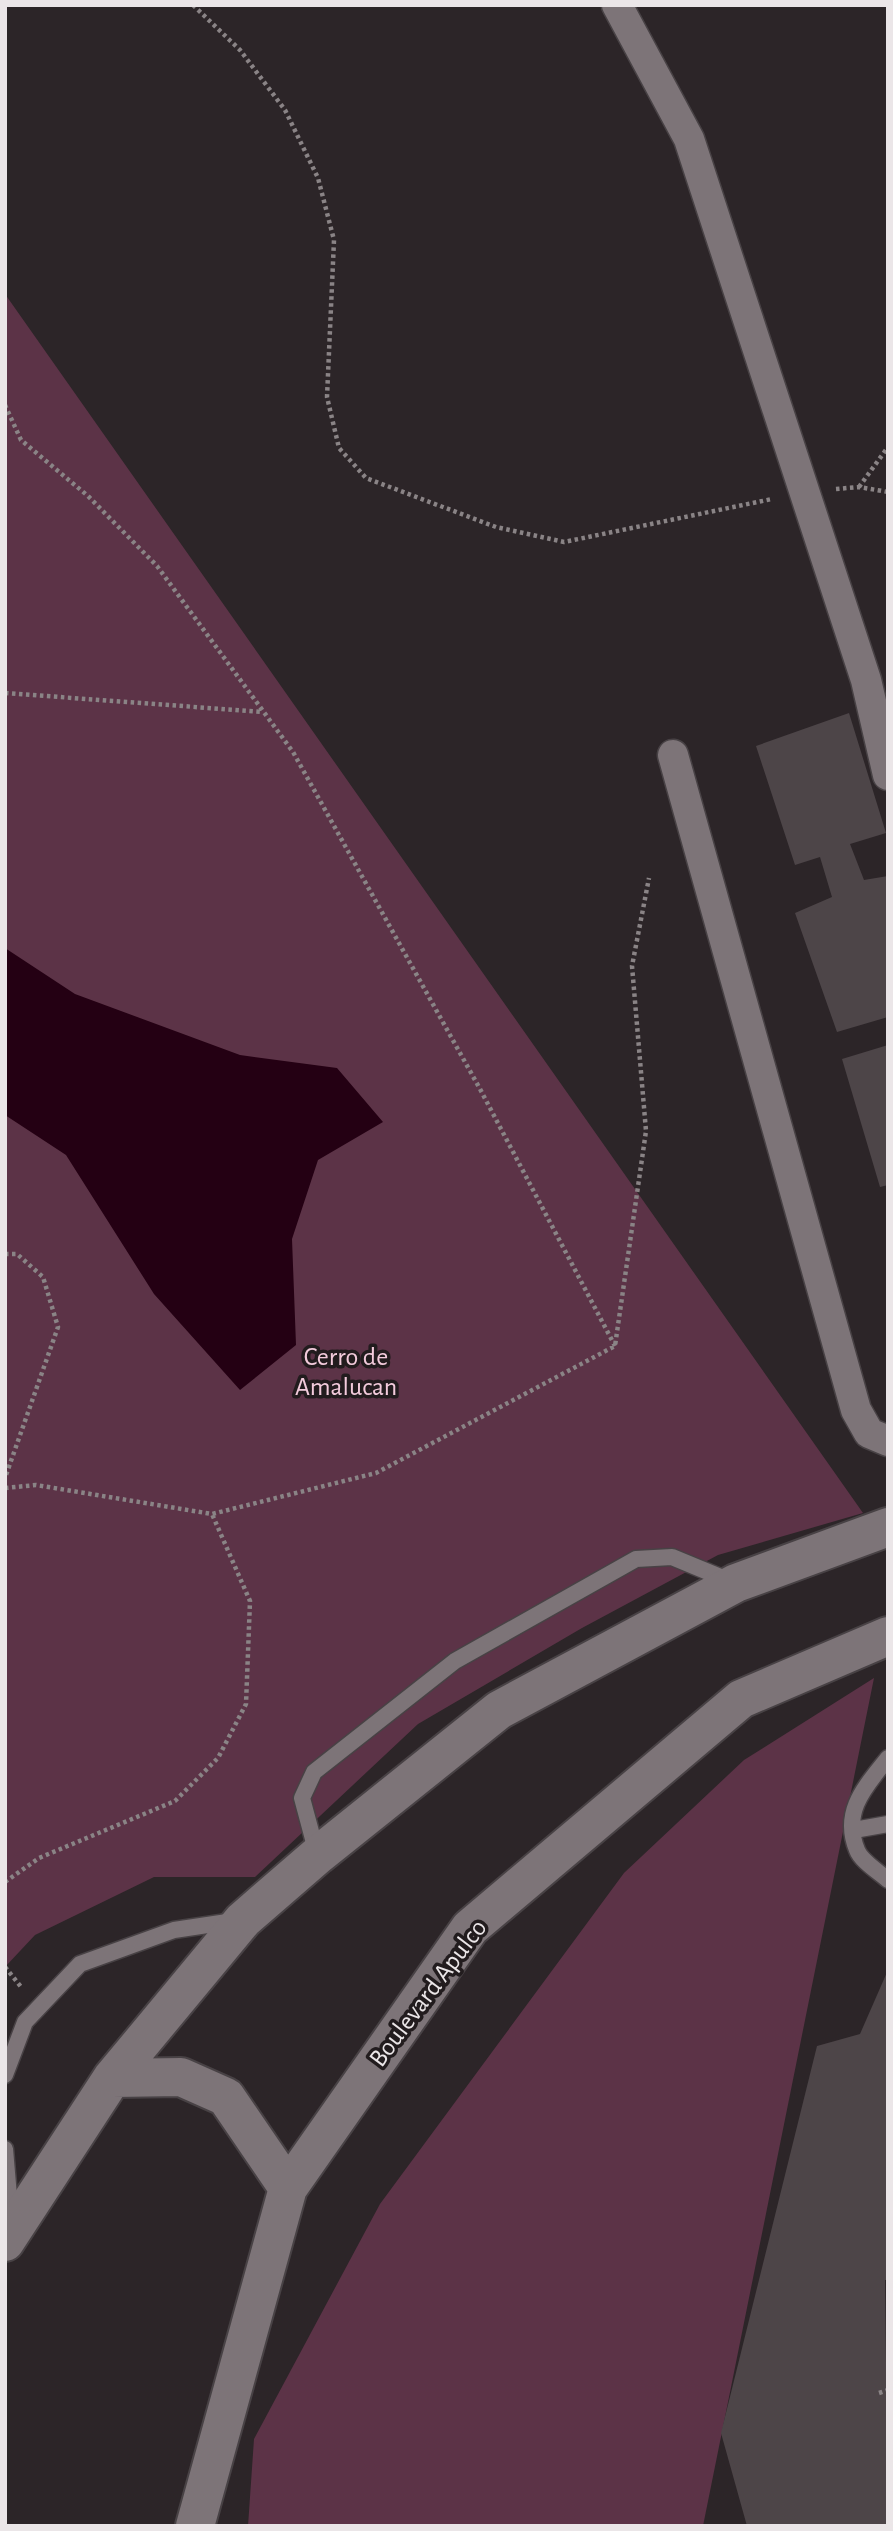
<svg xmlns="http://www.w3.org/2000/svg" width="893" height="2531" viewBox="0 0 893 2531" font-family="'Alegreya Sans',sans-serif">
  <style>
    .green { fill: #5c3347 }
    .water { fill: #240013 }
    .building { fill: #4d4548 }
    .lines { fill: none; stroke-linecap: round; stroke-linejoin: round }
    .lane-casing { stroke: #484245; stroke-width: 19 }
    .street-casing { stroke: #484245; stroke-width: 33 }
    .secondary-casing { stroke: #484245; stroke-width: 42 }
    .path { stroke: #8a8486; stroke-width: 4.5; stroke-dasharray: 3.5 3.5; stroke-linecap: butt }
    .lane { stroke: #7d7478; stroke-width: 16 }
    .street { stroke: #7d7478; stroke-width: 30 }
    .secondary { stroke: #7d7478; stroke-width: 38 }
    .labels { text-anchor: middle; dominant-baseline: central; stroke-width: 7; stroke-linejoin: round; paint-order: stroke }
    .park-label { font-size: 26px; fill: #f3cbdc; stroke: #221c1e }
    .street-label { font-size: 26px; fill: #ebe6e8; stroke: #221c1e }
  </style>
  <rect width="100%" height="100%" fill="#2c2528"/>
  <path class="green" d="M5 294 863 1513 718 1555 582 1628 418 1724 255 1877H154L35 1935 5 1967Z
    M874 1678 703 2526H248L254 2439 380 2204 624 1873 744 1760Z"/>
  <path class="water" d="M5 948 75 994 240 1055 337 1068 383 1122 318 1160 292 1239 296 1345 240 1390 154 1294 66 1155 5 1115Z"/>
  <path class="building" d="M849 713 886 833 850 844 864 880 888 876V1017L837 1032 795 913 832 897 820 857 795 865 756 746Z
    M888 1045V1185L880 1187 842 1059Z
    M888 1970V2280H885L888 2526H747L721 2433 817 2046 860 2034Z"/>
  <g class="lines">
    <g class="lane-casing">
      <path id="lane" d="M888 1758C866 1786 841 1811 857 1850 861 1861 879 1872 888 1880
        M854 1830 888 1824
        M317 1854 302 1798 314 1772 455 1661 636 1559 672 1557 730 1581
        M5 2075 25 2022 80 1964 174 1930 234 1921
        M5 2149 11 2220"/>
    </g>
    <g class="street-casing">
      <path id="street" d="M617 5 689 139 866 680 888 775
        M673 755 856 1410 869 1433 888 1441"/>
    </g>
    <g class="secondary-casing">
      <path id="secondary" d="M112 2078 181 2077 226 2097 288 2188
        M5 2242 112 2078 243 1920 318 1855 499 1710 736 1583 888 1527
        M195 2526 288 2188 470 1928 741 1699 888 1636"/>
    </g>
    <path class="path" d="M193 5 240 50 285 110 318 178 334 240 327 397 339 448 366 478 496 527 564 542 772 499
      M5 405 21 440 88 496 157 566 293 752 480 1089 615 1346
      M859 487 888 447
      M836 489 859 487 888 492
      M5 693 263 712
      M5 1254H17L43 1277 58 1327 5 1478
      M5 1488 36 1485 212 1514 376 1473 615 1346 646 1131 632 966 649 878
      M5 1882 39 1858 175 1801 218 1758 246 1704 250 1601 212 1514
      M5 1967 22 1988
      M879 2393 888 2390"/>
    <use href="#lane" class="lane"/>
    <use href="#street" class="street"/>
    <use href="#secondary" class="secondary"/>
  </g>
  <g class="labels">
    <g class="park-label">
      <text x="346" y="1357">Cerro de<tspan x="346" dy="30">Amalucan</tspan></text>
    </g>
    <g class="street-label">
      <text transform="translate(428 1993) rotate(-53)">Boulevard Apulco</text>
    </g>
  </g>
  <rect width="893" height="2531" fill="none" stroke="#ebe6e8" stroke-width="14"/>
</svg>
